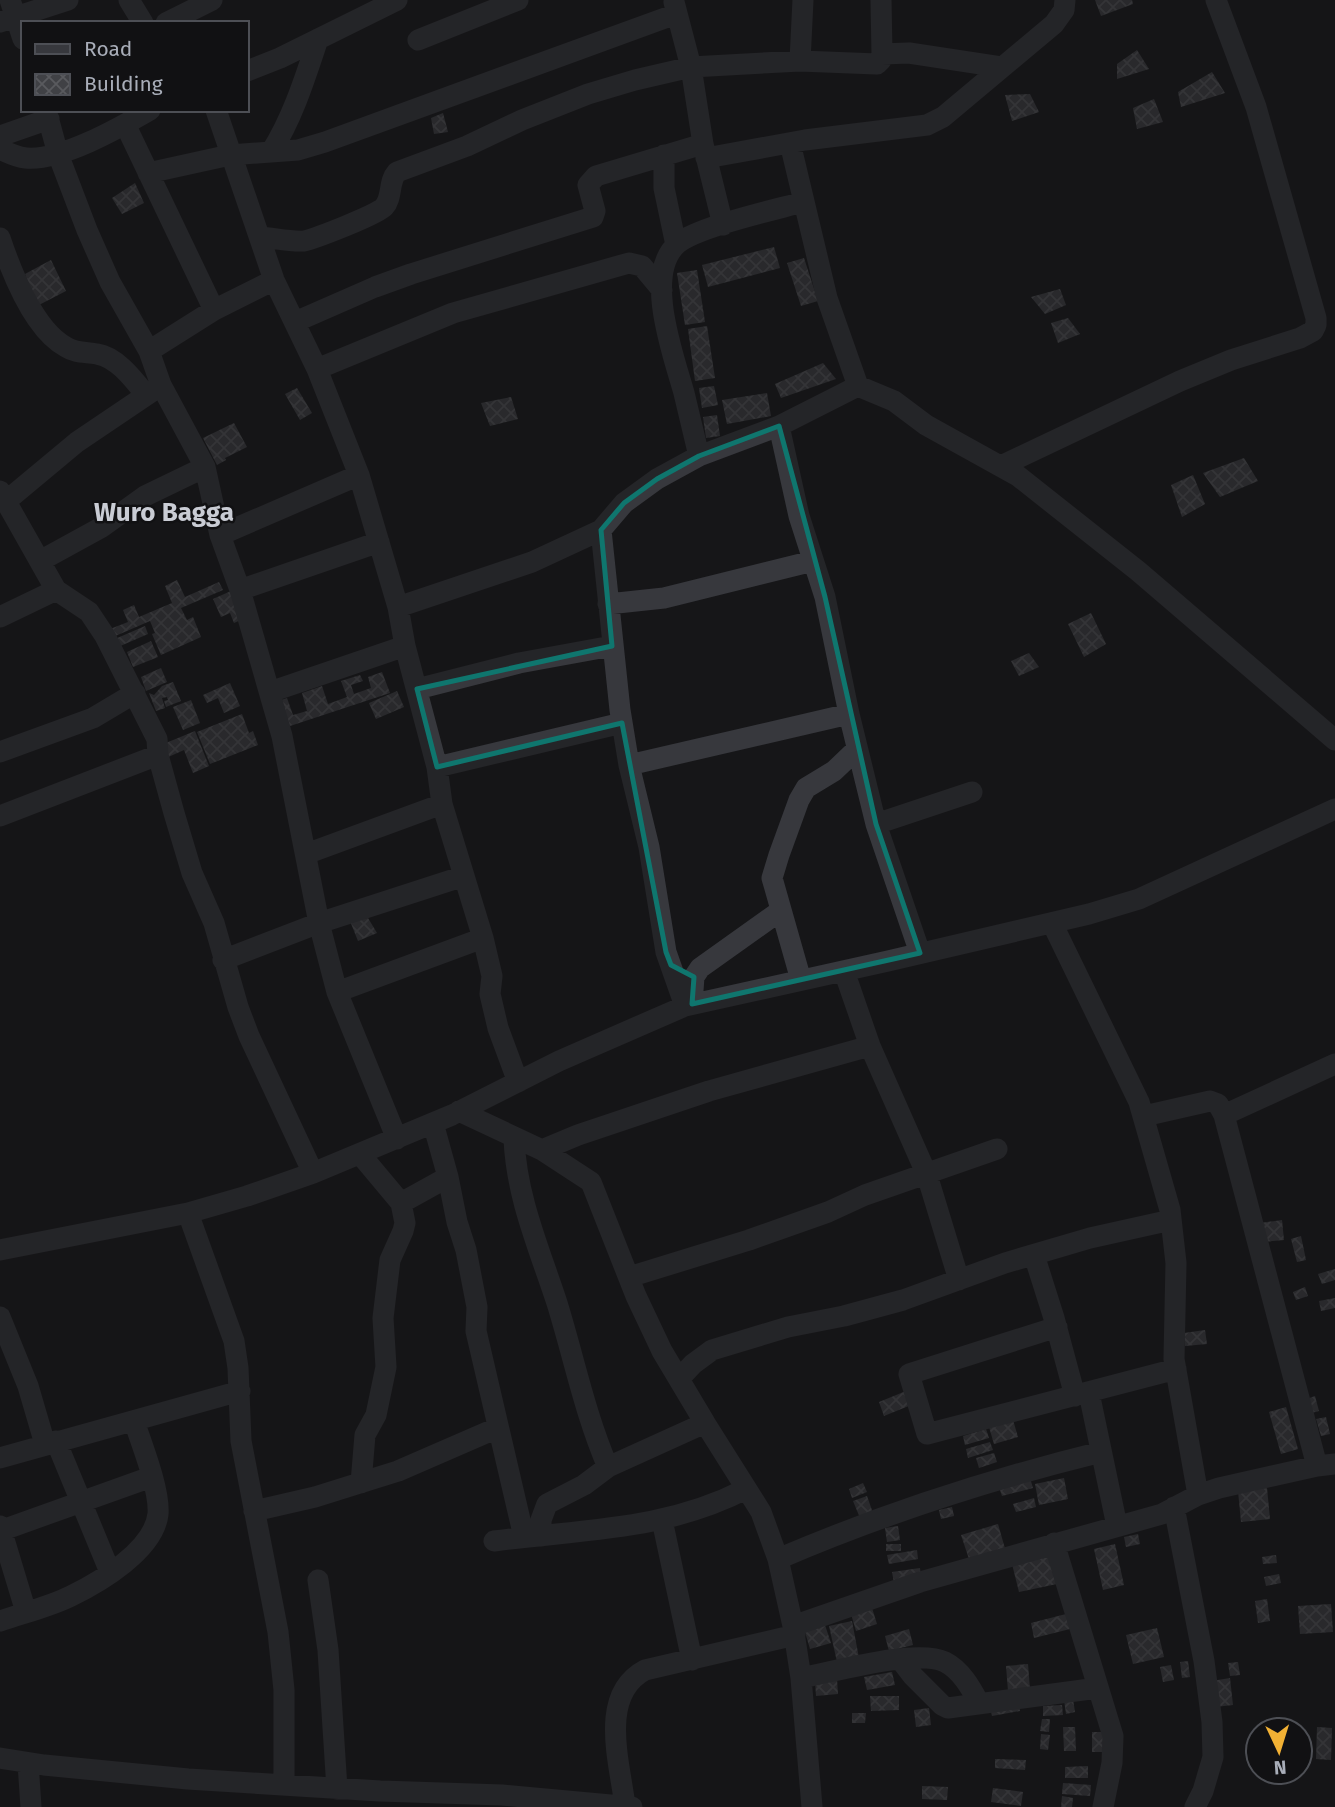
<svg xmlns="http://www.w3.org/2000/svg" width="1335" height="1807" viewBox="0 0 1335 1807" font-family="'Fira Sans',sans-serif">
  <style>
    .building { fill: url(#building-cross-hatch) }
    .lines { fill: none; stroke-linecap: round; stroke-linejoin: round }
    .minor { stroke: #37383d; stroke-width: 21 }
    .marked { fill: none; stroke: #0f766e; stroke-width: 5; stroke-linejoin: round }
    .labels { text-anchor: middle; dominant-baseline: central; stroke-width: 5; stroke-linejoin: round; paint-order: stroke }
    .district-label { font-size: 26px; font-weight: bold; fill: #c9ccd4; stroke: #111113 }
  </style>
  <defs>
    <pattern id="building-cross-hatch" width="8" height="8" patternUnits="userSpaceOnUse" patternTransform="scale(1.75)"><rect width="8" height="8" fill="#404145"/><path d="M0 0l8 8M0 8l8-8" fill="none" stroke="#595a5e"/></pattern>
  </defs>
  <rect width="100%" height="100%" fill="#161618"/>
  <path class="building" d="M1095 0H1132L1133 4 1101 16Z
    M1137 50 1149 69 1117 79V64Z
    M1212 72 1225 93 1181 107 1178 92Z
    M1030 94 1039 112 1012 121 1005 95Z
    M1154 99 1163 122 1137 129 1133 108Z
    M443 113 448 132 434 134 431 118Z
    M135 183 144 203 122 214 112 198Z
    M774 247 780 268 708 287 702 265Z
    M804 258 818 301 801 306 787 263Z
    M51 260 66 291 37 306 25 274Z
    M697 270 705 322 685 325 677 273Z
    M1060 289 1066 305 1045 314 1031 297Z
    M1068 318 1080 334 1058 343 1051 323Z
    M707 326 715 378 695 381 688 329Z
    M823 363 836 379 781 398 775 384Z
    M714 386 718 405 702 408 699 388Z
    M297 388 312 413 300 420 285 394Z
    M767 393 771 416 727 424 722 400Z
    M511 397 518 419 490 426 481 403Z
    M717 415 720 436 706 438 703 417Z
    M234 423 247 447 225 458 226 460 217 465 203 438Z
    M1244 458 1258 481 1220 497 1203 473Z
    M1193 475 1205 504 1182 517 1171 485Z
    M177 580 185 597 219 582 223 590 181 608 187 620 193 617 201 637 161 655 152 634 155 633 150 621 113 637 110 629 128 622 123 610 134 605 139 617 172 603 165 586Z
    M231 591 243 619 234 623 230 613 221 617 213 599Z
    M1091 613 1106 644 1084 657 1068 624Z
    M145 626 148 634 118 647 115 639Z
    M151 641 158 657 133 667 127 652Z
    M1029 653 1039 667 1019 676 1011 661Z
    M161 668 167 682 146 691 141 677Z
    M382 672 390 693 287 727 278 701 287 698 293 715 307 711 302 693 322 686 328 704 347 697 341 681 360 675 363 681 351 685 354 694 371 688 368 677Z
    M173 682 181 701 166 707 164 701 168 700 167 697 162 698 165 708 156 711 149 693 154 695 162 686Z
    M230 683 240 706 224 713 218 698 207 703 203 695Z
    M397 691 404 707 376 719 369 703Z
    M191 700 200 723 183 730 173 707Z
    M242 714 249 733 253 731 258 745 210 764 197 732Z
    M195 731 209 766 193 773 184 750 166 758 161 745Z
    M368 918 377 933 358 941 350 921Z
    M1282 1220 1284 1240 1263 1242 1260 1223Z
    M1301 1236 1306 1260 1297 1262 1291 1239Z
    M1335 1269V1280L1322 1284 1318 1274Z
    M1305 1287 1308 1296 1296 1300 1293 1292Z
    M1335 1298V1308L1321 1311 1319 1301Z
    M1205 1330 1207 1344 1185 1346 1184 1333Z
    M906 1391 911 1405 884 1416 879 1402Z
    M1315 1396 1319 1411 1308 1414 1304 1400Z
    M1286 1407 1298 1449 1281 1454 1269 1412Z
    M1326 1417 1330 1434 1321 1436 1316 1419Z
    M1013 1420 1018 1437 994 1444 989 1427Z
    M986 1429 989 1438 965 1445 963 1436Z
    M990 1442 993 1450 968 1458 966 1449Z
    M994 1453 997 1462 979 1468 976 1458Z
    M1030 1478 1033 1488 1002 1496 999 1487Z
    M1064 1478 1068 1499 1039 1505 1035 1484Z
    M863 1483 867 1492 852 1498 849 1489Z
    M1267 1488 1270 1519 1241 1522 1238 1491Z
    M867 1496 873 1513 860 1518 853 1501Z
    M1034 1498 1036 1507 1016 1512 1013 1504Z
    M952 1507 954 1516 941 1519 939 1510Z
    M998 1524 1006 1552 970 1562 961 1535Z
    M898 1526 900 1540 887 1542 885 1528Z
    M1138 1534 1140 1544 1126 1547 1124 1537Z
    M886 1544H901V1551H886Z
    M1115 1544 1124 1585 1103 1590 1094 1549Z
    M917 1550 918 1559 889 1564 887 1555Z
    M1276 1555 1277 1563 1263 1564 1262 1557Z
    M1051 1556 1057 1584 1019 1592 1012 1564Z
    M920 1568 921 1578 894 1583 892 1572Z
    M1279 1574 1281 1583 1266 1586 1264 1577Z
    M1267 1599 1270 1621 1258 1623 1255 1601Z
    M1331 1604 1333 1632 1300 1634 1298 1606Z
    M872 1608 877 1624 856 1631 851 1614Z
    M1066 1614 1070 1629 1034 1638 1031 1623Z
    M852 1621 859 1658 837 1662 829 1626Z
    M825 1625 831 1643 810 1649 805 1632Z
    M1157 1628 1164 1657 1133 1664 1126 1635Z
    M909 1629 913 1645 889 1651 885 1636Z
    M1188 1661 1190 1677 1182 1678 1180 1662Z
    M1238 1662 1240 1675 1230 1676 1228 1663Z
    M1028 1664 1030 1689 1008 1691 1006 1666Z
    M1171 1665 1174 1680 1163 1682 1160 1667Z
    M892 1672 895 1685 867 1690 864 1677Z
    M1230 1678 1233 1705 1215 1707 1212 1681Z
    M837 1679 838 1694 816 1696 815 1681Z
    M870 1696H899V1710L871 1711Z
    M1073 1699 1075 1712 1066 1714 1064 1700Z
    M1018 1703 1020 1711 992 1716 990 1708Z
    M1062 1705 1063 1715 1043 1716V1706Z
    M929 1708 931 1725 916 1727 914 1710Z
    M852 1713H866L865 1723H852Z
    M1042 1719H1050L1049 1732 1040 1731Z
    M1063 1727H1075L1076 1751H1064Z
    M1317 1727 1332 1728 1331 1760 1316 1759Z
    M1092 1732H1105L1104 1752H1092Z
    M1041 1734 1050 1735 1048 1750 1040 1749Z
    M995 1759 1026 1760 1025 1770 995 1768Z
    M1088 1766V1778H1065V1767Z
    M1063 1783 1091 1785 1090 1796 1062 1794Z
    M922 1786 948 1787 947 1800 922 1799Z
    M993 1788 1023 1792 1021 1806 991 1802Z
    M1062 1796 1073 1798 1072 1807H1061Z"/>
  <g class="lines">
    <path class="minor" d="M10 0 23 39
      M129 0 143 23
      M674 2 691 67 703 144 723 225
      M0 22 68 0
      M166 23 212 0
      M418 40 518 0
      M882 54 909 53 1001 67
      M800 61 803 0
      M247 71 280 58 397 0
      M46 110 58 154 87 230 110 282 149 351 161 385 205 467 220 535 240 590 282 736 319 923 337 992 397 1139
      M216 110 274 280 317 369 359 475 398 607 405 646 437 767 442 804 483 938 492 976 490 994 498 1028 518 1082
      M125 124 214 310
      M0 136 49 119
      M790 143 827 298 858 386 894 401 926 425 1018 476 1138 571 1335 740
      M0 149C8 153 16 157 26 158 61 161 119 128 150 110
      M271 152C293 117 305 78 318 39
      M664 155V188L676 245
      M706 158 805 140 927 125 943 117 1054 24 1064 10 1065 0
      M148 173 230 155 298 150 325 142 676 14
      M260 237C274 238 290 242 304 241 314 239 379 214 384 207 393 197 388 182 397 172L467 146 522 120 588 94 635 80 691 67 800 61 877 64 881 60 882 54 881 0
      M0 238C11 271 34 330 66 347 75 353 86 352 97 354 117 357 134 380 146 395
      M295 322 375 287 411 274 593 217 595 211 588 185 596 176 703 144
      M149 351 214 310 274 280
      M317 369 453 313 629 263 642 266 662 290
      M779 426 799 516 825 597 849 714 876 824 920 953
      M699 456C694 435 689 414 684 393 674 357 643 274 677 244 697 227 774 210 803 202
      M1001 466 1180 381 1231 360 1300 338 1313 331 1316 325V318L1256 107 1216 0
      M0 491 56 590 89 612 105 636 157 739 158 755 174 813 192 873 214 923 238 1007 249 1036 313 1173
      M5 502 77 442 157 388
      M601 530 620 710 629 765 649 847 666 952 685 1006
      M220 535 359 475
      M40 561 102 527 145 496 205 467
      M240 590 379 542
      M608 604 664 598 813 561
      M398 607 532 562 601 530 624 503 657 479 699 456 779 426 858 386
      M0 617 56 590
      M417 689 519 663 612 646
      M270 692 405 646
      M0 752 93 718 135 693
      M629 765 849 714
      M437 767 622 723
      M0 816 158 755
      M876 824 972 792
      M306 854 442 804
      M1052 923 1139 1102 1170 1210 1176 1263 1174 1359 1198 1495
      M223 960 319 923 464 876
      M844 971 870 1046 927 1175 959 1280
      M801 980 774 885 772 878 779 855 799 800 806 788 834 771 857 749
      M337 992 483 938
      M692 1004 694 977 700 968 780 911
      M459 1111 542 1150 591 1182 636 1296 662 1351 705 1423 761 1512 778 1559 793 1626 801 1678 812 1807
      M1224 1115 1335 1064
      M1144 1116 1210 1101 1218 1104 1224 1115 1317 1466
      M433 1123 448 1177 457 1222 466 1250 477 1307 476 1331 524 1537
      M514 1138C516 1196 539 1248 557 1303 574 1358 585 1414 608 1467
      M542 1150 578 1135 709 1091 870 1046
      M360 1154 401 1203 405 1223 403 1231 390 1260 383 1318 386 1367 376 1415 365 1435 361 1483
      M401 1203 448 1177
      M188 1213 234 1341 238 1368 241 1441 278 1632 284 1690V1785
      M0 1250 188 1213 247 1196 313 1173 452 1115 559 1061 685 1006 888 961 1089 914 1139 899 1335 809
      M1034 1255 1054 1318 1075 1396
      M629 1277 749 1240 828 1212 865 1195 997 1149
      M0 1317 28 1386 45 1444
      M1057 1327 909 1374 927 1434 1176 1369
      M679 1379 693 1364 712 1350 788 1327 844 1316 903 1300 1005 1263 1090 1238 1171 1220
      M1089 1393 1117 1526
      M56 1441 110 1572
      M0 1458 240 1391
      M1174 1507 1204 1661 1212 1722 1213 1757 1203 1791 1195 1807
      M254 1511 315 1497 398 1471 497 1428
      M662 1520 692 1660
      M0 1526 26 1612
      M0 1531 151 1477
      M541 1536V1520L547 1504 584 1485 608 1467 705 1423
      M494 1541C583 1529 664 1531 746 1489
      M1054 1543 1113 1736 1112 1763 1103 1807
      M778 1559C883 1514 991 1479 1101 1452
      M318 1580 328 1650 337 1789
      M0 1621C23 1613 49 1607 71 1596 100 1582 154 1550 158 1514 160 1490 142 1445 134 1421
      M793 1626 920 1582 1162 1514 1198 1495 1219 1488 1317 1466 1335 1464
      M900 1659 913 1676 942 1705 948 1708 1098 1688
      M801 1678C834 1672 916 1648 945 1662 961 1670 971 1688 979 1703
      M0 1758 44 1765 188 1779 380 1791 502 1795 632 1807
      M28 1763 31 1807
      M625 1806C620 1763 598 1695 645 1670L795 1635"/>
  </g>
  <path d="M0 0H1335V1807H0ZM779 426 825 597 876 824 920 953 692 1004 694 977 671 965 666 952 622 723 437 767 417 689 612 646 601 530 624 503 657 479 699 456Z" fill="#161618" fill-opacity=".55" fill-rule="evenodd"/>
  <path class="marked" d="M779 426 825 597 876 824 920 953 692 1004 694 977 671 965 666 952 622 723 437 767 417 689 612 646 601 530 624 503 657 479 699 456Z"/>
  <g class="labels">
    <g class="district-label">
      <text x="164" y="512">Wuro Bagga</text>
    </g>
  </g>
  <rect x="21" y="21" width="228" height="91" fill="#111113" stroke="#4d4f55" stroke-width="2"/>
  <rect x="35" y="44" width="35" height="10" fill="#37383d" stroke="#4d4f55" stroke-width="2"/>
  <text x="84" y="56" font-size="21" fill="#a8adb8">Road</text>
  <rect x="35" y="74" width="35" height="21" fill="url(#building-cross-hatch)" stroke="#4d4f55" stroke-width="2"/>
  <text x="84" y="91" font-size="21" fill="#a8adb8">Building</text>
  <g transform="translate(1279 1751) rotate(176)"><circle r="33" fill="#111113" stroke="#4d4f55" stroke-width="2"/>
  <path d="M0-5L12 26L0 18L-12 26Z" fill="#f2b134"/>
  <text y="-10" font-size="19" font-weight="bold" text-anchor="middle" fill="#a8adb8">N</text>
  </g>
</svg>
